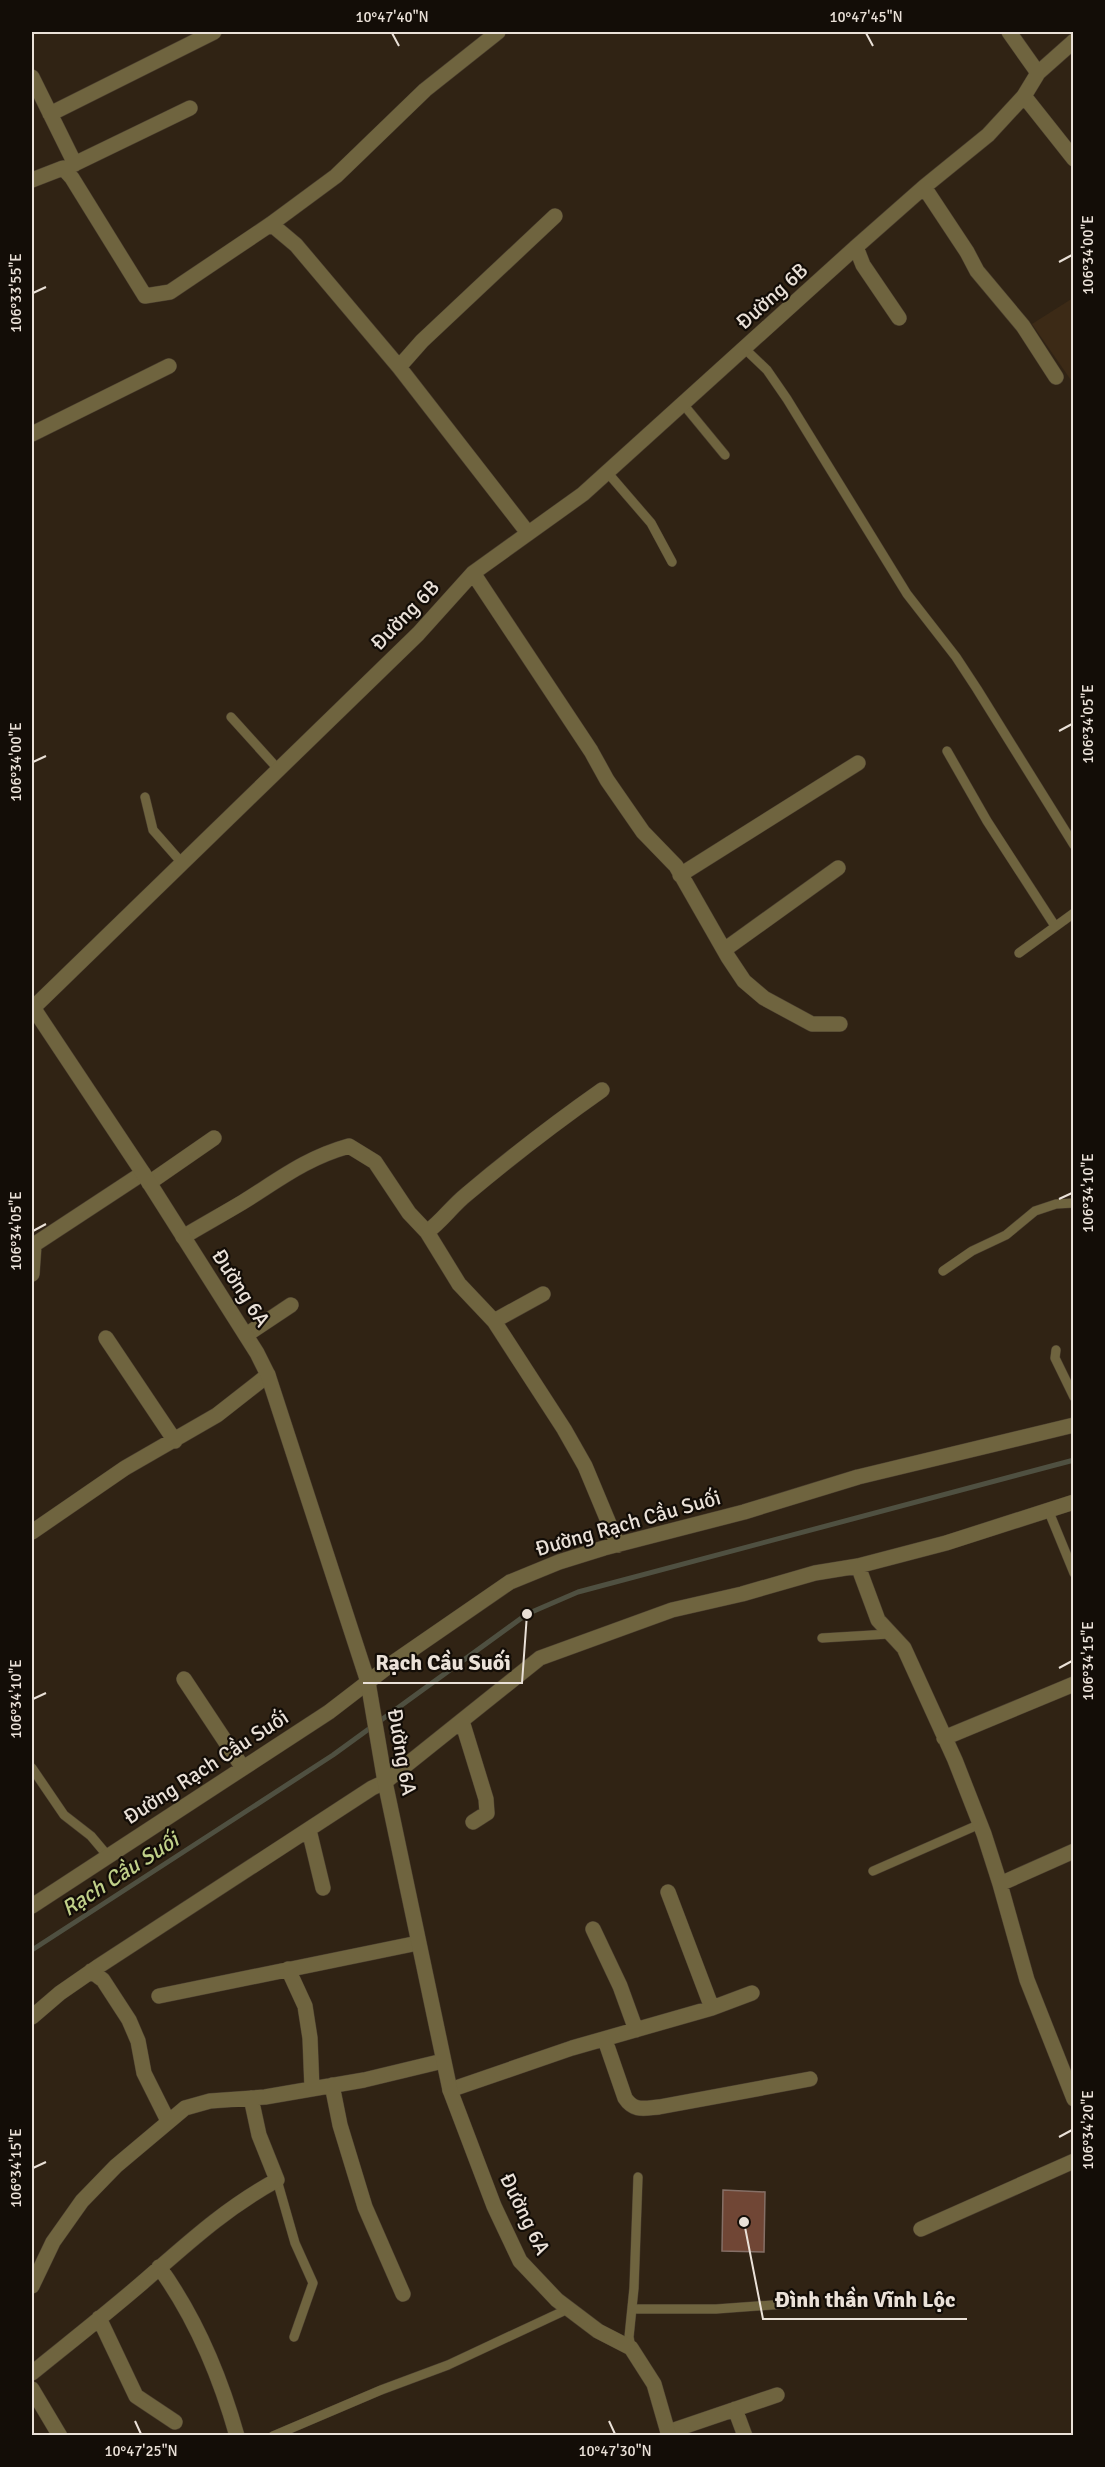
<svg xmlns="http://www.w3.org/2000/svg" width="1105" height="2467" viewBox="0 0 1105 2467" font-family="Signika,sans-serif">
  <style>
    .built { fill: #3c2a16 }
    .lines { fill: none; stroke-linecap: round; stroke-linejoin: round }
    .stream { stroke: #4f5041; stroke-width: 5 }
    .building { fill: #704635; stroke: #856f66; stroke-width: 1.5 }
    .service-casing { stroke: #4a3e2f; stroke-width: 10 }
    .minor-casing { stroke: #4a3e2f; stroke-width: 16 }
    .tertiary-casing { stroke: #4a3e2f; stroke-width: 16 }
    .service { stroke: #6f643f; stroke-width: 9 }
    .minor { stroke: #6f643f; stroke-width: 15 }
    .tertiary { stroke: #6f643f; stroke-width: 15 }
    .ticks { fill: none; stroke: #eae1d8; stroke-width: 2 }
    .labels { text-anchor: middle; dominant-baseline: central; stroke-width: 4.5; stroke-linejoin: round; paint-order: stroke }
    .street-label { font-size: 21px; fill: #eae1d8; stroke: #130d07 }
    .water-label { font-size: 22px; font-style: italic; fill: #c0d089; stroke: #130d07 }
    .leader { fill: none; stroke: #eae1d8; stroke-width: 2 }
    .callout-dot { fill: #eae1d8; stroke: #130d07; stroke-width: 2 }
    .callout-label { font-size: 22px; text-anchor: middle; font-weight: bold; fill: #eae1d8; stroke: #130d07; stroke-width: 4.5; stroke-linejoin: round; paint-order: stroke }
    .neatline { fill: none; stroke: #eae1d8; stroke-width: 2 }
    .ticks-label { font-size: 15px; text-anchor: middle; fill: #eae1d8 }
  </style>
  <rect width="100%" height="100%" fill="#302314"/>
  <path class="built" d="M1073 298V383L1032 324Z"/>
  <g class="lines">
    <path class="stream" d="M32 1950 333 1755 527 1614 578 1592 1074 1460"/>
  </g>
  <path class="building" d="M723 2190 765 2192 764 2252 722 2251Z"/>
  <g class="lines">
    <g class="service-casing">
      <path id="service" d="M745 349 767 370 787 399 907 594 956 657 977 689 1074 845
        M683 404 725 455
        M607 472 651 523 672 562
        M231 717 278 769
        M947 751 987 821 1055 926
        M145 797 153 830 182 863
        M1019 953 1074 913
        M943 1271 972 1251 1006 1235 1035 1211 1056 1204 1074 1203
        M1056 1350 1055 1358 1074 1397
        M1049 1512 1074 1573
        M822 1638 889 1634
        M32 1768 64 1815 91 1836 107 1855
        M873 1871 980 1824
        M277 2180 295 2243 313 2283 294 2337
        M632 2309H716L799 2303
        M631 2348 629 2337 634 2288 638 2177
        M273 2436 381 2390 448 2365 568 2309"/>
    </g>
    <g class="minor-casing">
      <path id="minor" d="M1009 32 1038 73
        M32 77 75 164
        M1024 96 1074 159
        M50 114 214 32
        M64 169 190 108
        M32 180 63 168 72 178 145 296 170 292 271 224 336 176 425 90 498 32
        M924 187 967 252 977 271 1023 326 1056 377
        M271 224 296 245 399 367
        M856 247 863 265 899 318
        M32 434 169 366
        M528 533 399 367 422 341 555 216
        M473 573 591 751 607 780 643 832 676 866 728 957 744 981 764 998 812 1024H840
        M680 875 858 763
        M724 950 838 868
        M32 1009 418 634 473 573 583 494 856 247 924 187 988 135 1024 96 1038 73 1074 41
        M149 1183 214 1138
        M427 1232C442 1221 452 1206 467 1194 511 1157 555 1123 602 1090
        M183 1237C203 1225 223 1214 243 1202 280 1179 306 1158 349 1146L375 1162 409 1213 427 1232 459 1284 494 1321 543 1294
        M32 1246 143 1173
        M32 1274 34 1246
        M494 1321 564 1429 585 1466 618 1545
        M246 1335 291 1305
        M106 1338 175 1441
        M32 1532 125 1468 217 1415 268 1375
        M858 1566 878 1620 904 1648 955 1760 984 1834 1000 1884
        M184 1679 243 1768
        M462 1721 486 1799 487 1813 473 1822
        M944 1738 1074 1684
        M309 1830 323 1888
        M1074 1851 1000 1884 1027 1980 1074 2099
        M668 1892 712 2008
        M32 1906 329 1712 394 1662 510 1582 559 1562 604 1548 744 1512 858 1477 1074 1425
        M593 1929 620 1986 636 2030
        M288 1969 305 2006 310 2038 312 2089
        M91 1971 103 1980 129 2020 138 2041 144 2073 168 2121
        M159 1996 418 1943
        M32 2017 60 1993 99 1966 372 1788 385 1782 540 1658 672 1610 742 1594 815 1573 858 1566 946 1543 1074 1502
        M605 2040 625 2098C634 2112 645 2108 659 2107L810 2079
        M332 2085 340 2125 365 2207 403 2294
        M450 2090 572 2048 712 2008 752 1993
        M921 2229 1074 2161
        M159 2267C196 2318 220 2376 237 2436
        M32 2286 53 2242 82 2201 116 2166 185 2108 210 2101 265 2097 364 2080 443 2061
        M99 2318 136 2396 175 2422
        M32 2373C69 2343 106 2314 142 2283 187 2244 224 2209 277 2180L259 2135 251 2098
        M32 2389 60 2436
        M735 2409 745 2436
        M668 2432 777 2395"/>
    </g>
    <g class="tertiary-casing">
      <path id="tertiary" d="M32 1006 143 1173 257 1353 268 1375 368 1682 385 1782 450 2090 494 2206 520 2261 557 2300 598 2331 631 2348 654 2384 669 2436"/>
    </g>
    <use href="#service" class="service"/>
    <use href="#minor" class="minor"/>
    <use href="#tertiary" class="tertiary"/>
  </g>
  <path class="ticks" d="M392 33 399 46M866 33 873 46M1059 262 1072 255M33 293 46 287M1059 731 1072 724M33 762 46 756M1059 1199 1072 1193M33 1231 46 1224M1059 1668 1072 1661M33 1699 46 1693M1059 2137 1072 2130M33 2168 46 2162M135 2421 141 2434M609 2421 615 2434"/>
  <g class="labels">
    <g class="street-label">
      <text transform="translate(772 296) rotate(-42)">Đường 6B</text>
      <text transform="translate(405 615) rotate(-46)">Đường 6B</text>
      <text transform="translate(241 1288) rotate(57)">Đường 6A</text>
      <text transform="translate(628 1523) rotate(-16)">Đường Rạch Cầu Suối</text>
      <text transform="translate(402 1752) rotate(80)">Đường 6A</text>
      <text transform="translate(206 1767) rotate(-33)">Đường Rạch Cầu Suối</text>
      <text transform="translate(525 2214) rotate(64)">Đường 6A</text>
    </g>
    <g class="water-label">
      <text transform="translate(120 1874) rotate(-33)">Rạch Cầu Suối</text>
    </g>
  </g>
  <path class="leader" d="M527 1614L522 1683H363M744 2222L763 2319H967"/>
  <g class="callout-dot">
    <circle cx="527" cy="1614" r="6"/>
    <circle cx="744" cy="2222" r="6"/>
  </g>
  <g class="callout-label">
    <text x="443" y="1670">Rạch Cầu Suối</text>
    <text x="865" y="2307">Đình thần Vĩnh Lộc</text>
  </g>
  <rect width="1105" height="2467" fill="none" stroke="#130d07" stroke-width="66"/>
  <rect x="33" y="33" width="1039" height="2401" class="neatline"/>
  <g class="ticks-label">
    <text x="392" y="22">10°47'40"N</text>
    <text x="866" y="22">10°47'45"N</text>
    <text transform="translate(1088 255) rotate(-90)" y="5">106°34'00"E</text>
    <text transform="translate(16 293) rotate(-90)" y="5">106°33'55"E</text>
    <text transform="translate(1088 724) rotate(-90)" y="5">106°34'05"E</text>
    <text transform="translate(16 762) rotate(-90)" y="5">106°34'00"E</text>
    <text transform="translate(1088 1193) rotate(-90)" y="5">106°34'10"E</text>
    <text transform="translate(16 1231) rotate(-90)" y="5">106°34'05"E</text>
    <text transform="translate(1088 1661) rotate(-90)" y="5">106°34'15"E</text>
    <text transform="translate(16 1699) rotate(-90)" y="5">106°34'10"E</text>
    <text transform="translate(1088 2130) rotate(-90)" y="5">106°34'20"E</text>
    <text transform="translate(16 2168) rotate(-90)" y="5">106°34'15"E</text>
    <text x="141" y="2456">10°47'25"N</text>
    <text x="615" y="2456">10°47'30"N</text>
  </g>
</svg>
